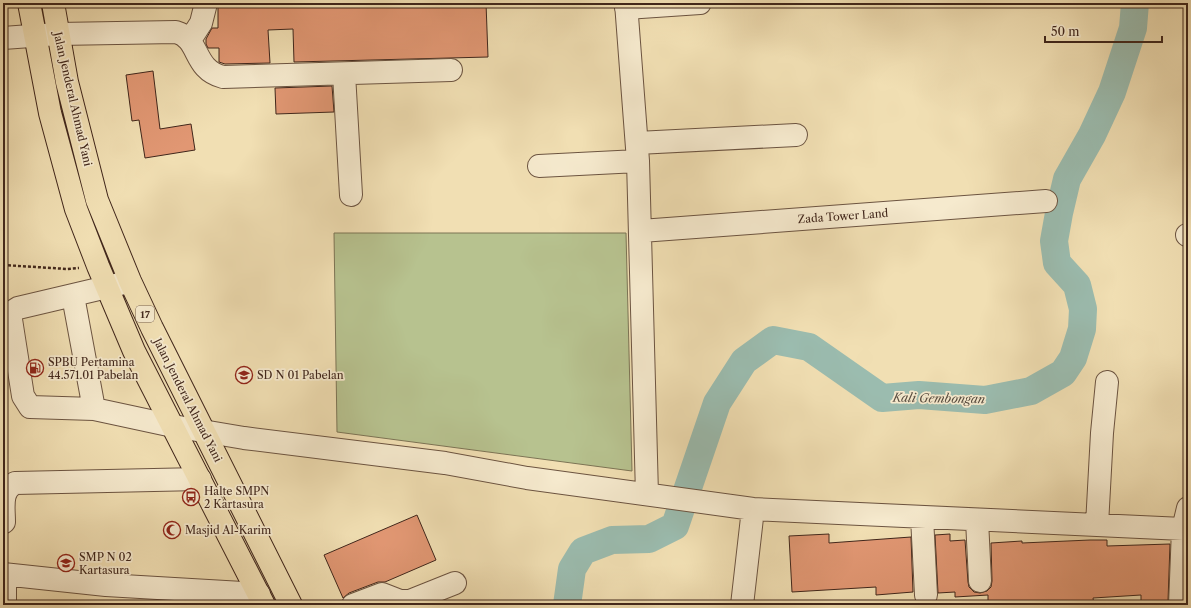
<svg xmlns="http://www.w3.org/2000/svg" width="1191" height="608" viewBox="0 0 1191 608" font-family="'Libre Caslon Text',serif">
  <style>
    .green { fill: #b7c28f; stroke: #7c7455 }
    .lines { fill: none; stroke-linecap: round; stroke-linejoin: round }
    .river { stroke: #9bbcaf; stroke-width: 28 }
    .building { fill: #e19773; stroke: #40261b }
    .minor-casing { stroke: #6c5441; stroke-width: 24 }
    .highway-casing { stroke: #40261b; stroke-width: 24 }
    .path { stroke: #40261b; stroke-width: 2.5; stroke-dasharray: 3 2; stroke-linecap: butt }
    .minor { stroke: #f6eace; stroke-width: 22 }
    .highway { stroke: #f1dfb3; stroke-width: 22 }
    .labels { text-anchor: middle; dominant-baseline: central; stroke-width: 3.5; stroke-linejoin: round; paint-order: stroke }
    .shield { fill: #f6eace; stroke: #776151; stroke-width: 1 }
    .shield-label { font-size: 10px; font-weight: bold; fill: #40261b }
    .street-label { font-size: 11px; fill: #40261b; stroke: #f6eace }
    .poi-label { font-size: 11px; fill: #40261b; stroke: #f6eace; text-anchor: start }
    .water-label { font-size: 12px; font-style: italic; fill: #574c40; stroke: #f6eace }
  </style>
  <rect width="100%" height="100%" fill="#f1dfb3"/>
  <filter id="stains"><feTurbulence type="fractalNoise" baseFrequency=".005" numOctaves="4"/><feColorMatrix values="0 0 0 0 .2 0 0 0 0 .09 0 0 0 0 .02 0 0 0 .5 -.17"/></filter>
  <radialGradient id="worn" r=".72"><stop offset=".6" stop-color="#630" stop-opacity="0"/><stop offset="1" stop-color="#630" stop-opacity=".3"/></radialGradient>
  <path class="green" d="M334 233H626L632 471 337 432Z"/>
  <g class="lines">
    <path class="river" d="M567 605 572 569 583 551 612 540 649 539 675 526 717 403 744 361 773 340 809 347 882 398 919 395 985 400 1031 391 1063 373 1073 358 1082 329 1083 309 1077 285 1057 263 1054 241 1059 213 1067 179 1092 135 1112 92 1133 28 1135 3"/>
  </g>
  <path class="building" d="M218 3H486L488 57 294 62 293 29 268 30 270 63 225 64 219 62V48H208L206 44V39L212 28H218Z
    M153 71 160 129 191 124 195 150 145 158 139 120 132 121 126 75Z
    M332 86 334 112 276 114 275 88Z
    M417 515 436 560 385 582H378L349 593 343 598 324 555Z
    M829 534V543L911 537 913 592 876 595V587L792 592 789 536Z
    M950 534V541L965 540 968 582 969 587 974 592 980 593 987 591 991 587 992 581 991 543 1022 541V543L1090 540H1107V546L1170 544 1168 601H1141V595L1093 598 1094 605H988V595L955 597V592L938 593 935 535Z"/>
  <g class="lines">
    <g class="minor-casing">
      <path id="minor" d="M626 3 638 161 647 494
        M626 8 700 3
        M3 38 58 34 176 32C201 39 192 69 223 77L451 70
        M190 40 201 23 206 3
        M344 74 351 195
        M637 143 796 135
        M539 166 638 161
        M641 231 1046 201
        M1187 235H1188
        M124 283 18 308 10 313 23 396 30 407 94 409 173 426 244 438 445 463 527 478 753 509 1183 529
        M73 296 94 409
        M922 517 926 595
        M977 520 980 581
        M4 522C4 507 0 491 15 483L200 479
        M1097 525 1102 433 1107 382
        M3 574 106 585 259 594
        M5 605V575
        M353 605 382 594 400 601H410L455 583
        M742 605 753 509
        M1180 605 1183 529 1188 508"/>
    </g>
    <g class="highway-casing">
      <path id="highway" d="M29 3 50 113 76 209 98 266 134 351 264 605
        M53 3 67 82 97 200 130 281 152 328 291 605"/>
    </g>
    <path class="path" d="M3 265 67 269 79 268"/>
    <use href="#minor" class="minor"/>
    <use href="#highway" class="highway"/>
  </g>
  <defs>
    <g id="fuel-ring" transform="scale(0.9)"><circle r="9.5" fill="#f6eace" stroke="#8f2418" stroke-width="1.5"/><path d="M-5.5-6h7V0h2V4h1.3V-2.5L3-4.5l.8-.8L6-3V5H2.5V1h-1V6h-7ZM-4.2-4.7v3.2H.2V-4.7Z" fill="#8f2418"/></g>
    <g id="school-ring" transform="scale(0.9)"><circle r="9.5" fill="#f6eace" stroke="#8f2418" stroke-width="1.5"/><path d="M0-5L7-2L0 1L-7-2ZM-4 1L0 2.5L4 1V4Q0 6-4 4Z" fill="#8f2418"/></g>
    <g id="bus-ring" transform="scale(0.9)"><circle r="9.5" fill="#f6eace" stroke="#8f2418" stroke-width="1.5"/><path d="M-5-6H5V4H4V6H2V4H-2V6H-4V4H-5ZM-3.5-4V0h7V-4ZM-3.5 1.2v1.5H-2V1.2ZM2 1.2v1.5H3.5V1.2Z" fill="#8f2418"/></g>
    <g id="mosque-ring" transform="scale(0.9)"><circle r="9.5" fill="#f6eace" stroke="#8f2418" stroke-width="1.5"/><path d="M3.5-4.9A6 6 0 1 0 3.5 4.9A5 5 0 1 1 3.5-4.9Z" fill="#8f2418"/></g>
  </defs>
  <g fill-rule="evenodd">
    <use href="#fuel-ring" x="35" y="368"/>
    <use href="#school-ring" x="244" y="375"/>
    <use href="#bus-ring" x="191" y="497"/>
    <use href="#mosque-ring" x="172" y="530"/>
    <use href="#school-ring" x="66" y="563"/>
  </g>
  <g class="labels">
    <rect class="shield" x="136" y="306" width="18" height="16" rx="3"/>
    <g class="shield-label">
      <text x="145" y="314">17</text>
    </g>
    <g class="street-label">
      <text transform="translate(73 99) rotate(77)">Jalan Jenderal Ahmad Yani</text>
      <text transform="translate(843 216) rotate(-4)">Zada Tower Land</text>
      <text transform="translate(188 400) rotate(63)">Jalan Jenderal Ahmad Yani</text>
    </g>
    <g class="poi-label">
      <text x="48" y="362">SPBU Pertamina<tspan x="48" dy="13">44.571.01 Pabelan</tspan></text>
      <text x="257" y="375">SD N 01 Pabelan</text>
      <text x="204" y="491">Halte SMPN<tspan x="204" dy="13">2 Kartasura</tspan></text>
      <text x="185" y="530">Masjid Al-Karim</text>
      <text x="79" y="557">SMP N 02<tspan x="79" dy="13">Kartasura</tspan></text>
    </g>
    <g class="water-label">
      <text transform="translate(939 398) rotate(1)">Kali Gembongan</text>
    </g>
  </g>
  <rect width="1191" height="608" fill="none" stroke="#f1dfb3" stroke-width="16"/>
  <rect x="4" y="4" width="1183" height="600" fill="none" stroke="#40261b" stroke-width="2"/>
  <rect x="8" y="8" width="1175" height="592" fill="none" stroke="#40261b"/>
  <path d="M1045 36v6h117v-6" fill="none" stroke="#40261b" stroke-width="2"/>
  <text x="1051" y="36" font-size="12" fill="#40261b" stroke="#f6eace" stroke-width="3" paint-order="stroke">50 m</text>
  <rect width="100%" height="100%" filter="url(#stains)"/>
  <rect width="100%" height="100%" fill="url(#worn)"/>
</svg>
